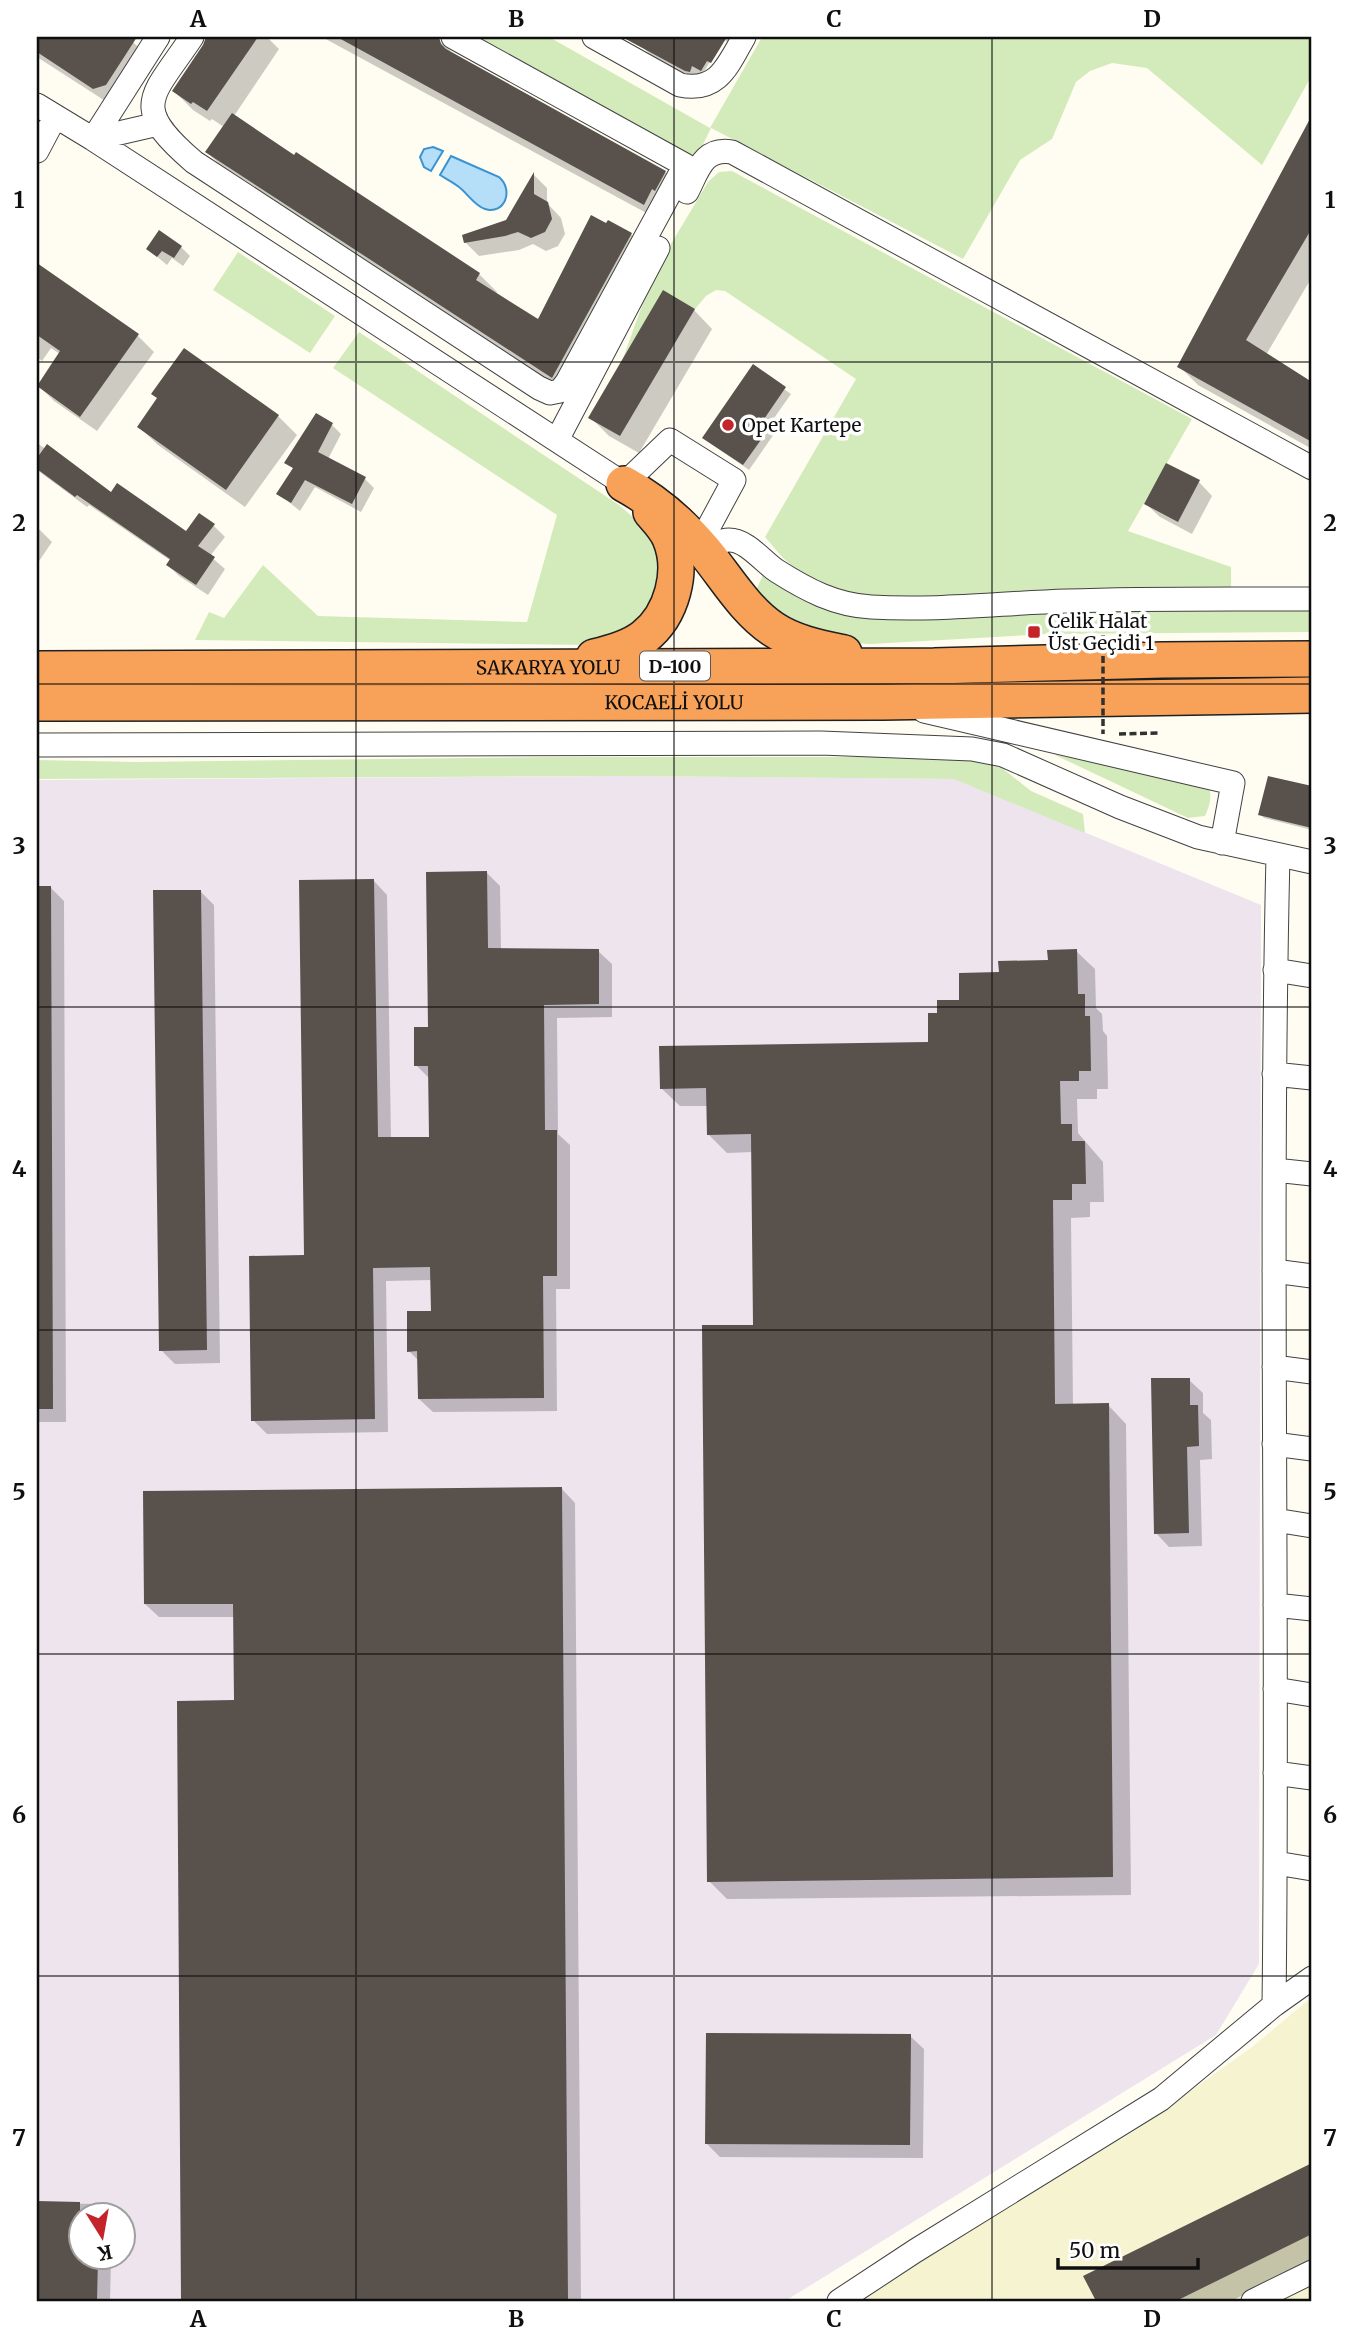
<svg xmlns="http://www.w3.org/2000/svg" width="1349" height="2338" viewBox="0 0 1349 2338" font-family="Merriweather,serif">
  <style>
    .industrial { fill: #ede4ee; fill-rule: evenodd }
    .farmland { fill: #f6f3d1 }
    .green { fill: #d3ebba }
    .water { fill: #b5def8; stroke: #3a93d1; stroke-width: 2 }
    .shadow { fill: #0003; fill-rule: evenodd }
    .building { fill: #59514b }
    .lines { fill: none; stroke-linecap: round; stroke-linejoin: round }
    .minor-casing { stroke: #424242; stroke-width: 25 }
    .highway-casing { stroke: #202020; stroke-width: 38 }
    .path { stroke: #313131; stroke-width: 3.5; stroke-dasharray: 7 3.5; stroke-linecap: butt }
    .minor { stroke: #fff; stroke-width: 23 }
    .highway { stroke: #f7a258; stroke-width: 35 }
    .path-bridge { stroke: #313131; stroke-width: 3.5; stroke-dasharray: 7 3.5; stroke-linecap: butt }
    .grid { fill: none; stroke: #0f0f0f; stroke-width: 2; stroke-opacity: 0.55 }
    .poi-dot { fill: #c42329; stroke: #fff; stroke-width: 2.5 }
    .labels { text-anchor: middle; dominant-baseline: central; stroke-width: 7; stroke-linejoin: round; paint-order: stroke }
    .shield { fill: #fff; stroke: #575757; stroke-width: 2 }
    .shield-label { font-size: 18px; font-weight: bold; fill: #0f0f0f }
    .poi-label { font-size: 19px; fill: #0f0f0f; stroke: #fff; text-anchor: start }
    .street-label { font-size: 19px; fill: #0f0f0f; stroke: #fff }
    .neatline { fill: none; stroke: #0f0f0f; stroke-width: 2.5 }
    .grid-label { font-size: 23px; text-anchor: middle; font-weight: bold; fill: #0f0f0f }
  </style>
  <rect width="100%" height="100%" fill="#fffdf2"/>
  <path class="industrial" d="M623 776 955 779 1261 905 1259 1964 1216 2035 785 2301H37V780ZM80 2216H122V2258H80Z"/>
  <path class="farmland" d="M1312 1997V2301H858L940 2247 1133 2132 1252 2047Z"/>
  <path class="green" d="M467 37H549L710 128 762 37H1312V75L1262 165 1147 68 1112 63 1090 71 1076 82 1052 139 1020 160 963 259 711 128 694 163Z
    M732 171 1192 419 1128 531 1231 567V589L971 597 855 596 807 578 783 558 765 537 856 379 725 291 716 290 706 296 695 309 622 361 644 300 668 249 708 182 719 172Z
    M238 252 335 316 310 353 213 290Z
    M359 332 619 505C636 520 667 544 665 570 664 581 649 614 645 627L588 645 195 640 209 612 224 618 263 565 318 616 527 622 557 515 333 368Z
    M763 575 815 604 848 615 880 619H942L1085 610 1312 609V632L1047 634 871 644 833 642 801 632 753 597Z
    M1053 754 1208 787C1213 795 1209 808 1205 816L1188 818Z
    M558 757H913L976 761 1002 768 1031 791 1083 814 1085 833 954 779 623 776 37 779V760L138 762Z"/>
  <path class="water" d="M433 147 443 151 431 171 424 167 420 157 424 149Z
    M451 156 499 177C514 190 505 215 485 209 475 206 467 193 459 187 453 182 446 179 440 175Z"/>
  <path class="shadow" d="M37 37H127L153 60 113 106 37 57Z
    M208 37H267L279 49 234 116 479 274 497 292 495 295 539 322 631 234 649 252 570 395 225 170 207 152 224 127 212 119 210 121 193 110 174 91Z
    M322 37H435L457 57 665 172 683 190 663 222Z
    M606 37H728L727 38 737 48 743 59 730 81 725 78 705 89 658 63 640 44 625 37 622 43ZM724 39 727 42 708 72 705 70Z
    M1306 131 1312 137V277L1266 355 1312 385V449L1198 385 1179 366Z
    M534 175 547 188V203L561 218 565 234 558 246 546 251 533 244 519 250 479 256 465 242 507 222Z
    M181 247 190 256 183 266 172 258 167 265 148 249Z
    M37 265 138 336 154 352 97 431 54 401 38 385 60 354 51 348 42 361 37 357Z
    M694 310 712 329 639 453 609 436 590 417Z
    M185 350 278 416 297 435 245 507 158 445 139 427 159 399Z
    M753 367 791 394 767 428 774 434 749 470 710 443Z
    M317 415 332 425 341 434 328 459 365 479 374 488 361 512 315 487 300 511 279 494 294 469 286 462Z
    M37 443 111 494 186 533 200 515 214 526 225 537 210 556 225 569 208 595 179 576 168 565 171 561 89 505 87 507 37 470Z
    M1199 482 1212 496 1192 534 1160 517 1146 504Z
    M37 527 52 542 37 564Z
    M1269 778 1312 788V830L1264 818 1260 814Z
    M486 872 500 886 501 950 598 951 612 964V1017L557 1018 558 1134 570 1145V1289H556L557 1411 433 1412 419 1399V1361L409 1351 433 1313 432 1280 386 1281 388 1432 267 1434 253 1420 306 1257 374 881 387 895 391 1139 431 1138 430 1079 416 1065Z
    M50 887 64 901 66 1422H37V888Z
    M200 891 214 905 220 1363 175 1364 161 1350Z
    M1076 951 1095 969 1096 1008 1102 1014 1103 1031 1107 1036 1108 1089H1097V1099H1077L1078 1133 1103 1162 1104 1202H1090V1217L1071 1218 1073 1406 1108 1405 1126 1424 1131 1895 727 1899 709 1881 755 1327 753 1152 727 1153 708 1134V1106H680L661 1088 930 1044 939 1015 1000 974 1049 962Z
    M1189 1380 1203 1393V1413L1211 1420 1212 1459 1200 1460 1202 1546 1169 1547 1156 1533Z
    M562 1489 575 1503 581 2301H183L178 1703 236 1702 235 1617H159L145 1604Z
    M910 2036 924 2049 923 2158 720 2157 707 2144Z
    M1312 2165V2261L1231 2301H1098L1086 2276Z
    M37 2203 98 2204 109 2216H80V2258H111L110 2301H37Z"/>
  <path class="building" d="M37 37H137L106 85 93 89 37 52Z
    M206 37H258L207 111 193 102 191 104 172 91 203 45Z
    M337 37H439L441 44 446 49 666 171 655 191 652 189 644 205Z
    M622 37H727L711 63 707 61 701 71 692 66 690 72 685 71Z
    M232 113 294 155 296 152 480 273 476 280 538 319 591 215 606 223 608 220 632 233 552 378 205 152Z
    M1312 115V228L1246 340 1312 382V442L1177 367Z
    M534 172V194L548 202 552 219 545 232 531 238 518 232 505 236 464 243 462 235 506 220Z
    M159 230 182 246 174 258 162 251 157 257 146 249Z
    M37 263 139 334 80 417 37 386 60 351 37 335Z
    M663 290 695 309 620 436 588 418Z
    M184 348 279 415 226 490 137 427 157 398 151 394Z
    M753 364 786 387 762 422 770 427 743 465 702 438Z
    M316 413 333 423 318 452 366 477 352 504 305 480 291 503 276 494 293 468 284 463Z
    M47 444 111 492 117 483 186 531 199 513 215 524 198 546 215 557 196 585 166 565 170 559 77 495 75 497 37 469V458Z
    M1166 463 1200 480 1178 522 1144 504Z
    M1268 776 1312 786V828L1258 815Z
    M487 871 488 948 599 949V1004L544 1005 545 1130H557V1276H543L544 1398 418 1399 417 1351 407 1352V1311H431L430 1267 373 1268 375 1419 251 1421 249 1256 304 1255 299 880 374 879 378 1137H429L428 1066H414V1027H428L426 872Z
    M37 886H51L53 1409H37Z
    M153 890H201L207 1350 159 1351Z
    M1077 949 1078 994H1085V1016H1090L1091 1071H1079V1081H1060L1061 1124H1072V1141H1085L1086 1184H1072V1200H1053L1055 1404 1109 1403 1113 1877 707 1882 702 1325H753L751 1134 707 1135 706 1088 660 1089 659 1046 928 1042V1013H937V1000H959V973L999 972 998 961 1048 960 1047 950Z
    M1151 1378H1190V1405H1198L1199 1446 1187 1447 1189 1533 1154 1534Z
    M562 1487 568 2301H181L177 1701 234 1700 233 1604H144L143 1491Z
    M706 2033 911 2034 910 2145 705 2144Z
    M1312 2163V2234L1176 2301H1096L1083 2276Z
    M37 2201 80 2202V2258H98L97 2301H37Z"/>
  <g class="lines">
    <g class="minor-casing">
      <path id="minor" d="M192 37C151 98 129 106 194 162L539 388 550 393 560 391 567 382 685 165 453 37
        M594 37 680 85C718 93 728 65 744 37
        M37 105 93 139 624 484 670 440 734 480 699 545
        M93 139 158 37
        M93 139 158 124
        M37 151 55 117
        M687 192C698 171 703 147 732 152L1312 468
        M557 440 658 248
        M706 552C713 547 719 540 729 540 747 540 763 562 777 571 807 590 835 605 871 607 936 611 1002 603 1067 601 1149 598 1231 599 1312 599
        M924 711 1233 783 1222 843
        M37 745 821 743 972 749 1003 755 1120 807 1198 837 1312 862
        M1275 970 1312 976
        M1274 1074 1312 1078
        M1275 1170 1312 1174
        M1274 1271 1312 1276
        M1274 1367 1312 1372
        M1274 1444 1312 1449
        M1275 1520 1312 1526
        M1275 1605 1312 1609
        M1275 1689 1312 1695
        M1275 1773 1312 1778
        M1276 1863 1312 1869
        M1274 2005C1279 1622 1269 1238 1278 855
        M839 2301 915 2251 1161 2099 1274 2005 1312 1978
        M1253 2301 1312 2272"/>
    </g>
    <g class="highway-casing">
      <g id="highway">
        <path d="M624 484C657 502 682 524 706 553 727 579 745 610 773 629 794 643 820 648 844 653"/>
        <path d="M594 657C612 653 630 648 644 637 672 615 684 571 670 538 666 528 658 520 651 512"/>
        <path id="s1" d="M37 669 934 666 1163 660 1312 659"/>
        <path id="s2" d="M37 703 883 702 1312 695"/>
      </g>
    </g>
    <path class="path" d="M1119 734 1158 733"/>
    <use href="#minor" class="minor"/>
    <use href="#highway" class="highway"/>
    <path class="path-bridge" d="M1103 635V734"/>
  </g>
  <path class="grid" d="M356 37V2301M674 37V2301M992 37V2301M37 362H1312M37 684H1312M37 1007H1312M37 1330H1312M37 1654H1312M37 1976H1312"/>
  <g class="poi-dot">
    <circle cx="728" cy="425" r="7"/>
    <rect x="1027" y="625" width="14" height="14" rx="3.5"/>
  </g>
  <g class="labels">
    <rect class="shield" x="640" y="651.5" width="70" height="29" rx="5"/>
    <g class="shield-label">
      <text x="675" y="666">D-100</text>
    </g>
    <g class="poi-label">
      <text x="742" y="425">Opet Kartepe</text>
      <text x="1048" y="621">Çelik Halat<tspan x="1048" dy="22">Üst Geçidi 1</tspan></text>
    </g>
    <g class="street-label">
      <text stroke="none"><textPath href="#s1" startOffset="511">SAKARYA YOLU</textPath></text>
      <text stroke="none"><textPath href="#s2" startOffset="637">KOCAELİ YOLU</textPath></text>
    </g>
  </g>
  <rect width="1349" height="2338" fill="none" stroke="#ffffff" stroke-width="77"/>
  <g transform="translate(102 2236) rotate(169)"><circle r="33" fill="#ffffff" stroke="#9f9f9f" stroke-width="2"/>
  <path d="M0-5L12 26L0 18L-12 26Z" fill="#c42329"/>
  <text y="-10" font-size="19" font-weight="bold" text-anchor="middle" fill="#0f0f0f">K</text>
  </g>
  <path d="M1058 2258v10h140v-10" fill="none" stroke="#0f0f0f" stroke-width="3.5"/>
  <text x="1069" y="2258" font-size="21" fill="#0f0f0f" stroke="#ffffff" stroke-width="5" paint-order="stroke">50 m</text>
  <rect x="38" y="38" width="1272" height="2262" class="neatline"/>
  <g class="grid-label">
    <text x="198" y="27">A</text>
    <text x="516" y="27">B</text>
    <text x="834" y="27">C</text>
    <text x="1152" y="27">D</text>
    <text x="19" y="208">1</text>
    <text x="1330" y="208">1</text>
    <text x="19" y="531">2</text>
    <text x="1330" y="531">2</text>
    <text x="19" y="854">3</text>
    <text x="1330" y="854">3</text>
    <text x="19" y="1177">4</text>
    <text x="1330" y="1177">4</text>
    <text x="19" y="1500">5</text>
    <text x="1330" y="1500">5</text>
    <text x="19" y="1823">6</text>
    <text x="1330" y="1823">6</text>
    <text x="19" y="2146">7</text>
    <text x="1330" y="2146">7</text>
    <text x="198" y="2327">A</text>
    <text x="516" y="2327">B</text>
    <text x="834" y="2327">C</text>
    <text x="1152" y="2327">D</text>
  </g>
</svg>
